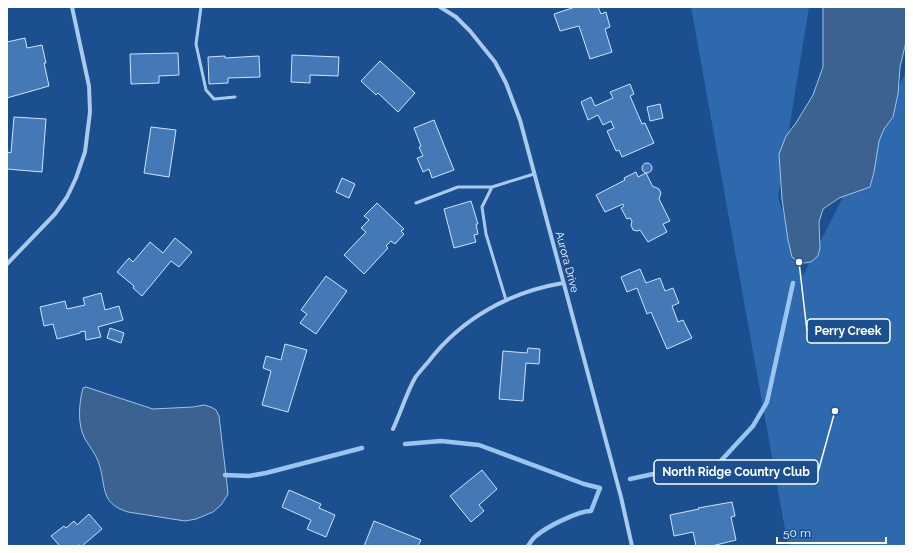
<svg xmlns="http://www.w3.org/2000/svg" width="913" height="553" viewBox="0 0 913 553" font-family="Raleway,sans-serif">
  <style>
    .green { fill: #2e69ad }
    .water { fill: #3c6290; stroke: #9cc4f0 }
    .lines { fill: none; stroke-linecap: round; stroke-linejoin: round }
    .stream { stroke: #9cc4f0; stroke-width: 4.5 }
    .building { fill: #4478b7; stroke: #cfe3fa }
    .lane { stroke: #a9c9ee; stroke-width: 3 }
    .street { stroke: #a9c9ee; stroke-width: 4 }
    .labels { text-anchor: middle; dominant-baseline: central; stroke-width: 3; stroke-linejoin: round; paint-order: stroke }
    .street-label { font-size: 11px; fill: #fff; stroke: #1b4f8f }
    .leader { fill: none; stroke: #fff; stroke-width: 1.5 }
    .callout-dot { fill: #fff; stroke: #1b4f8f; stroke-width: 1.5 }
    .callout { fill: #1b4f8f; stroke: #fff; stroke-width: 1.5 }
    .callout-label { font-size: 12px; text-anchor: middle; font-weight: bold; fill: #fff }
  </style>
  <rect width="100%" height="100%" fill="#1b4f8f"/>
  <path class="green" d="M691 7H809L778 197 803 276 906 72V546H788Z"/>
  <path class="water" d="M823 7H906V42L900 67 898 94 893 117 884 129 879 141 874 172 870 187 839 198 823 209 819 222 820 248 818 256 811 262 804 263 799 262 792 257 788 240 782 199 779 154 786 136 796 123 813 95 823 67Z
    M86 387 153 409 193 407 204 405 211 407 216 410 219 416 227 484 228 494 221 505 213 512 196 519 185 521 128 512C98 503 107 484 98 461 95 453 89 446 85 439 77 424 79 403 83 388Z"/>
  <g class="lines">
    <path class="stream" d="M405 444 441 441 479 445 584 484 600 488 591 511C578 511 546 527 536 536 533 538 530 543 528 546
      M225 475 249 476 266 473 362 448
      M630 479 672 470 702 468 717 465 753 426 767 402 793 283"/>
  </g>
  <path class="building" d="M575 7H598L601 14 606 12 610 27 605 29 612 52 590 59 579 26 560 31 554 14Z
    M25 38 27 48 42 45 46 63H44L49 86 7 98V42Z
    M178 53 179 75 159 76V83L131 84 130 54Z
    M292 55 339 57 338 76 310 75V83L291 82Z
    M225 56V58L259 56 260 77 228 78V83L209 84 208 57Z
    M380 61 415 93 398 112 378 93 376 95 361 81Z
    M630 84 634 94 630 96 642 124 645 123 654 143 622 157 619 150 616 151 607 131 614 128 611 121 603 125 598 115 588 120 581 102 591 97 595 106 613 98 610 92Z
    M660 104 663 118 650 121 647 107Z
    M14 117 46 119 42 172 7 169V152L11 153Z
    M434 120 454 170 432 178 429 169 423 172 417 158 423 156 419 147 421 146 414 128Z
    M151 127 176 130 169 177 144 173Z
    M642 168a5 5 0 1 1 10 0a5 5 0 1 1-10 0Z
    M636 172 638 177 646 173 653 187H655L659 189 661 193 659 199 670 221 663 224 667 232 648 242 640 230 637 231 633 230 631 225 632 221 630 218 627 219 621 208 624 206 623 204 605 212 596 195 625 180 624 178Z
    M342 178 355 184 349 198 336 192Z
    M471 201 478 224H476L478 234 474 235 476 242 454 248 444 209Z
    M377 203 404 229 401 231 404 234 395 244 391 241 386 246 388 248 364 274 344 255 366 232 361 228 369 220 364 216Z
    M175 238 192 252 179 267 171 261 142 296 133 288 134 286 117 272 129 258 133 262 150 242 163 253Z
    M640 269 646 283 660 278 665 291 673 288 679 303 672 306 678 322 683 320 692 338 667 349 651 312 647 314 637 288 627 292 621 277Z
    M326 276 347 291 316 334 300 323 307 314 301 310Z
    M101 293 105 310 119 306 123 320 98 327 101 337 86 340 85 331 80 332V333L57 339 53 324 44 326 40 307 65 301 67 309 85 305 83 298Z
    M110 328 124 333 121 343 107 338Z
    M285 344 307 350 288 412 262 405 271 371 263 368 266 356 281 360Z
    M528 348 540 349 539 364 526 363 523 401 499 399 503 351 527 353Z
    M482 470 497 489 479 505 484 511 471 522 450 496Z
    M289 490 321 504 319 508 335 515 326 537 307 529 311 520 282 507Z
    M732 502 735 516 731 517 736 540 712 546H696L693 532 674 536 670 515 699 509 698 508Z
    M89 514 102 529 82 546 79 545 77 546H60L51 536 64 526 66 528 74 521 77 525Z
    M374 521 421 540 418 546H364Z"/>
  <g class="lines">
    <path class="lane" d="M201 7 196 44 206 90 214 99 235 97
      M416 203 458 187H492
      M506 300 486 234 482 207 492 187 534 174"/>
    <path class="street" d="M440 7 456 17 470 31 495 62 506 83 520 120 621 497 632 546
      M7 264 55 214 67 197 76 178 85 152 90 112 89 86 72 7
      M393 429C401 412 406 394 415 378 419 372 424 367 429 361 462 318 510 292 563 283"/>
  </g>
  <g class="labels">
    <g class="street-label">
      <text transform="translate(567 262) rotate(75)">Aurora Drive</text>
    </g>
  </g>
  <path class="leader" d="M799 262L807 331M835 411L818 472"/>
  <g class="callout-dot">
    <circle cx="799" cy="262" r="4"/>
    <circle cx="835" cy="411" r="4"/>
  </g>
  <g class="callout">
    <rect x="807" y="319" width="83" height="24" rx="4"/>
    <rect x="654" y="460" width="164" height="24" rx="4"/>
  </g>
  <g class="callout-label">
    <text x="848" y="335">Perry Creek</text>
    <text x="736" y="476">North Ridge Country Club</text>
  </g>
  <rect width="913" height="553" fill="none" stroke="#ffffff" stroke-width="16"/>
  <path d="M777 537v6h109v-6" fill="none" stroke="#ffffff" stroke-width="2"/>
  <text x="783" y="537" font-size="12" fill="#ffffff" stroke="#1b4f8f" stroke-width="3" paint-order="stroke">50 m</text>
</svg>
